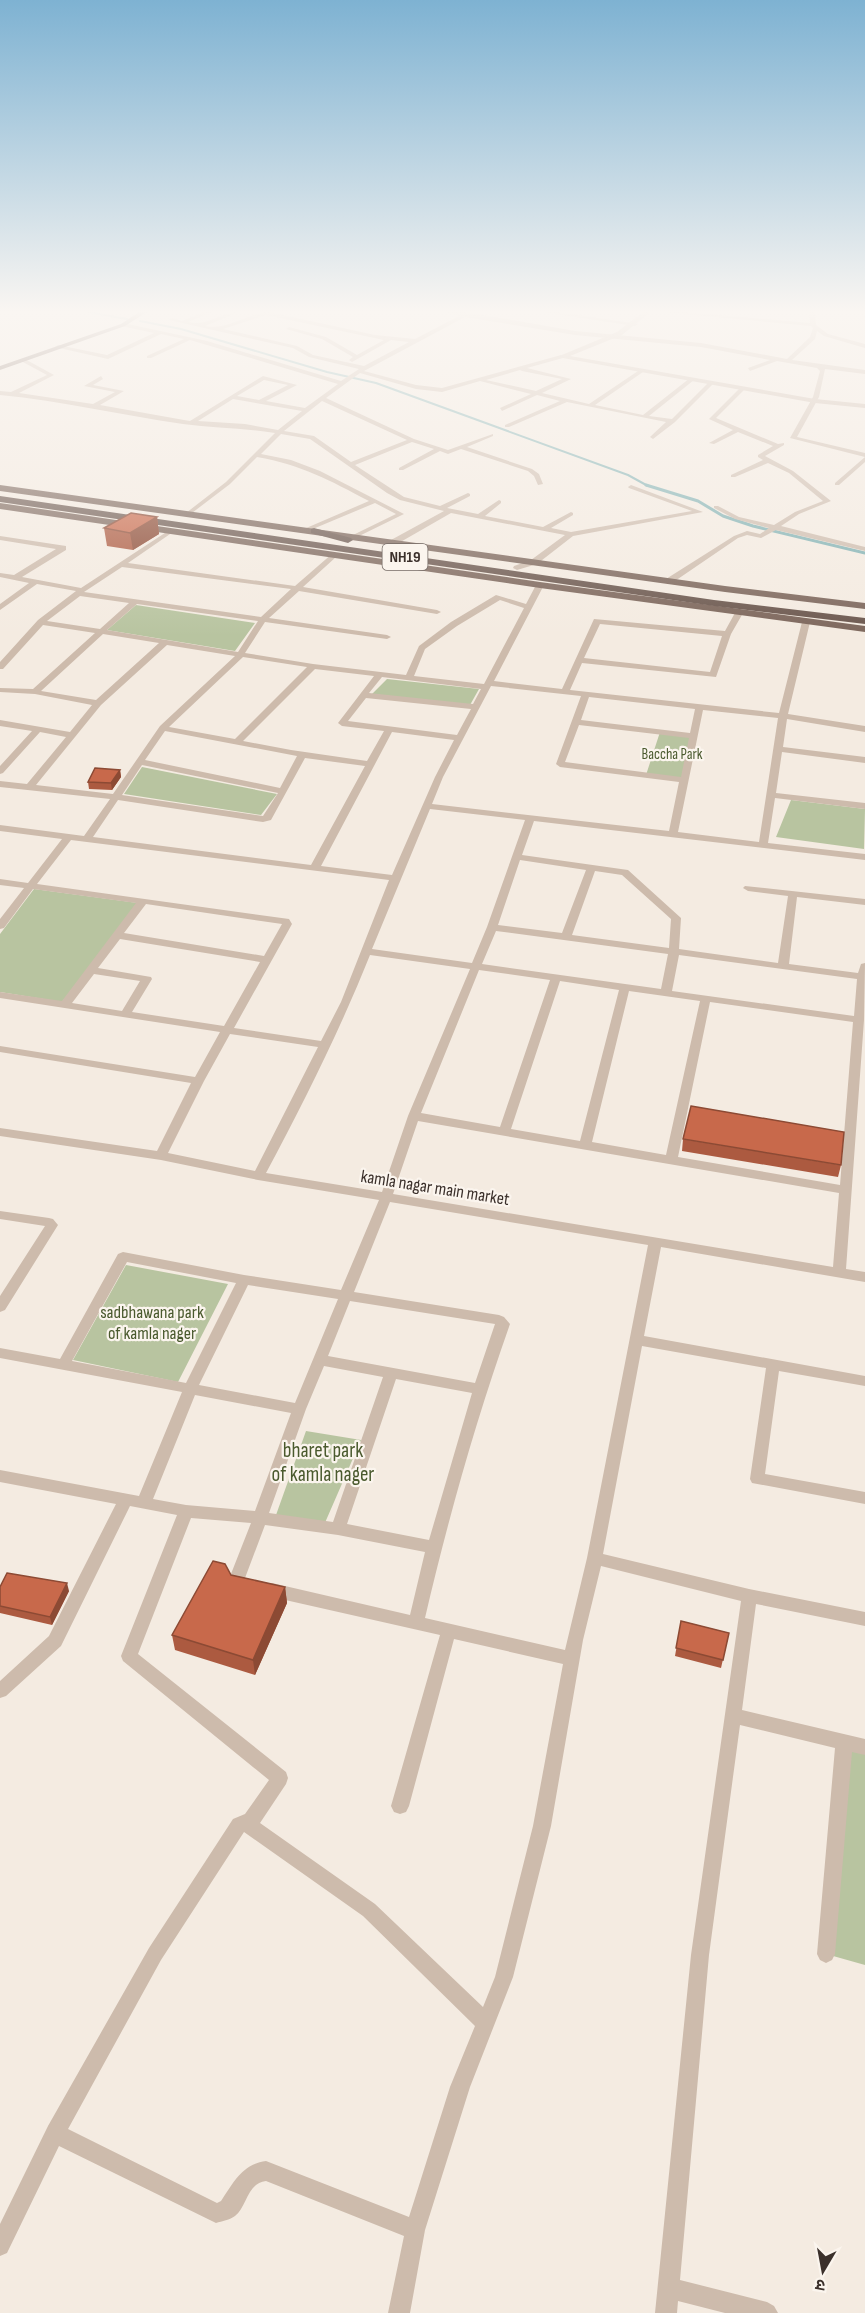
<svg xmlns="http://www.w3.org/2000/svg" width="865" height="2313" font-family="'Sofia Sans Condensed','Noto Sans Devanagari',sans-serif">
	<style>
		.green { fill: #b8c4a0 }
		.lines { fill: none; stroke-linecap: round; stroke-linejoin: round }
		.stream-far1 { stroke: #7fb0b2; stroke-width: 2 }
		.stream { stroke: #7fb0b2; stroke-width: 3 }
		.minor { fill: #cdbbac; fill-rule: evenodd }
		.tertiary { fill: #cdbbac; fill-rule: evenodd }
		.primary { fill: #7d675c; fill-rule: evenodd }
		.trunk { fill: #6c584f; fill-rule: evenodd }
		.wall { fill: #ac5a40 }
		.shaded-wall { fill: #8c4a34 }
		.building { fill: #c8694b; stroke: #8c4a34; stroke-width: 1.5 }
		.labels { text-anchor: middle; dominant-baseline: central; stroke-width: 4.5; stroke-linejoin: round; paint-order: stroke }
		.far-park-label { font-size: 15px; fill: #4a5a2e; stroke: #fbf5ee }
		.shield { fill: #fbf5ee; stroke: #756b66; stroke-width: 1.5 }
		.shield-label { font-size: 16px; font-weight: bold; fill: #3b302b }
		.street-label { font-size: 18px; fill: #3b302b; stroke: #fbf5ee }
		.park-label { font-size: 18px; fill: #4a5a2e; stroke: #fbf5ee }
		.near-park-label { font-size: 21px; fill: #4a5a2e; stroke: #fbf5ee }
	</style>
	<rect width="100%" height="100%" fill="#f4ebe1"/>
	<path class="green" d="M136 605 255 623 235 651 107 630Z
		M387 679 479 689 470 705 372 694Z
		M660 732 694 736 685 780 646 775Z
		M142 767 277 794 261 815 124 794Z
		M791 800 865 809 864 849 776 837Z
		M34 889 138 903 62 1002 0 992V934Z
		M126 1265 228 1284 178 1382 73 1360Z
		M306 1431 361 1440 324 1525 276 1515Z
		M844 1742 865 1747V1965L826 1954Z"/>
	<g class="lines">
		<path class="stream-far1" d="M88 312 127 319
			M140 321 181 329 327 372 376 383 628 475 648 486"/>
		<path class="stream" d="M646 485 698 501 723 516 753 526 865 553"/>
		<path class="minor" d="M204 312H212L188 322C209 327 219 312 239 312L205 326C228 331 249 312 269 312L375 335 415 339 459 316 445 312H466L575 331 701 343 787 359 810 337 813 328 811 326 661 312H684L810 323 809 312H815L816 325 828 334 865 344V348L824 336 817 331 815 339 792 360 865 370V374L825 369 819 397 797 437 865 453V457L790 438 813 397 820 371 817 368 777 361 750 371 748 368 770 360 701 347 575 335 465 317 364 371 416 385 442 388 561 355 563 358 527 368 571 379 542 393 589 404 641 369 643 372 595 405 643 415 690 378H694V380L649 416 672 419 709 382 714 383 675 422 653 439 650 437 651 436 666 422 567 402 509 427H505V425L560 401 537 395 502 411 500 408 531 394 480 381 442 392 416 389 360 373 326 398 414 439 448 450 493 434V436L467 447 532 469 539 474 543 484 538 485 534 476 528 471 461 449 448 454 440 451 403 470H399V468L434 449 412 442 355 465 404 497 440 506 468 493 470 494V496L447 508 478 514 499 500 501 501V503L485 516 543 527 571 512 573 513V515L551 528 571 532 692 511 629 488 628 487 631 485 703 512 573 536 537 564 517 570 513 568 514 566 531 560 565 535 451 513 397 544H391V540L444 511 400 500 387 493 310 439 281 434 261 454 291 460 320 471 404 514 353 539 351 538V536L396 514 375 503 308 531H304V529L369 501C329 480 302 465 257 457L230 484 188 516 186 515V513L226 482 275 433C244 428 213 428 183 424 121 415 62 401 0 395V391L11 392 47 375 21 361 23 358 54 375 19 393 93 404 115 392 84 386 101 376 103 379 93 385 124 391 100 405 184 420 190 421 263 376 297 385 266 401 305 408 338 384 190 340 151 358H147V356L184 339 161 334 108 359 55 347 58 345 107 355 154 333 121 326 123 323 207 341 341 381 359 369 309 357 293 348 169 320 172 318 182 321ZM266 315 384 340 357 355 326 337 289 327 286 329 322 339 353 357 349 360 352 362 391 340 409 342 364 366 313 355 297 346 223 329ZM520 370 522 371 562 379 536 391 486 380ZM264 380 288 385 259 400 237 396ZM233 399 302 411 278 430 245 424 198 421ZM322 401 407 440 351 462 314 436 284 431Z
			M542 312H558L638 324 635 326Z
			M741 387 746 388 716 418 778 444 784 443V445L765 456 793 471 831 501 799 514 781 526 865 547V551L776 530 761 538 747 535 738 538 672 583H666V579L734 536 747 531 760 534 769 528 735 519 714 508V506H718L739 517 774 525 795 512 823 501 789 473 768 463 735 477H731V475L763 460 758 457V455L773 446 738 432 714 444 709 443 733 430 709 419Z
			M865 457V462L839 485H835V483Z
			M171 529 175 531 173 532 128 563 295 586 333 553H336V557L303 587 437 610 441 612 437 614 299 591 269 618 387 635 391 637 387 639 265 622 245 653 313 664 406 675 419 646 451 622 496 595 526 604 536 585 540 583 544 585 494 681 562 689 594 619 725 631 736 611H739L743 613 731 634 716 677 582 663 570 690 779 713 802 622 806 620 810 622 788 714 865 726V732L787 719 783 747 865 757V763L782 752 776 793 865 803V809L775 798 768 843 865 854V860L534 821 522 855 628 870 681 918 679 949 778 963 788 896 748 891 743 888 745 886 865 899V905L797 897 789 964 858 973 861 964 865 963 864 1020 846 1269 865 1272V1282L661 1247 644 1336 865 1376V1386L779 1371 765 1474 865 1492V1504L752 1483 750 1479 766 1368 642 1346 603 1554 749 1589 865 1612V1626L756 1604 742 1710 865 1739V1755L852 1752 835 1954 832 1960 826 1963 820 1960 817 1954 835 1748 740 1725 709 1955 680 2280 767 2302 774 2306 778 2313H725L678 2301 677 2313H655L691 1955 741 1601 601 1566 583 1640 551 1826 513 1977 470 2087 425 2230 410 2313H388L404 2236 266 2181C247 2183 247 2207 235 2216 230 2220 222 2221 216 2223L59 2146 7 2253 0 2256V2224L48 2126 149 1948 233 1819 245 1814 269 1780 123 1661 121 1656 177 1515 130 1506 61 1646 6 1696 0 1698V1681L49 1636 116 1504 0 1482V1470L139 1496 182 1392 0 1358V1348L60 1359 118 1254 123 1252 244 1275 341 1290 379 1200 258 1180 161 1160 0 1136V1128L157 1151 191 1083 0 1052V1046L195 1077 220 1032 0 998V992L62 1001 136 903 33 889 4 928 0 929V919L24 888 0 885V879L28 883 62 839 0 831V825L84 836 110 799 0 787V781L27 784 66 737 40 732 3 773 0 774V766L32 731 0 726V720L70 732 92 705 35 694 0 692V688L33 689 95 633 43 625 3 669H0V662L38 620 76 591 37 584 0 610V604L29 583 0 577V573L14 575 56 549 0 540V536L66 546V550L22 577 81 588ZM122 567 291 589 261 617 84 592ZM80 596 129 603 100 629 47 621ZM500 600 524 608 484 684 414 676 425 649 457 626ZM137 604 258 621 238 652 107 630ZM600 624 722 636 710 672 584 658ZM103 634 159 643 96 700 41 691ZM167 645 235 656 160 726 113 794 36 785 101 705ZM243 657 307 667 235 739 169 727ZM315 669 374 676 338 723 342 726 384 731 367 761 291 750 243 741ZM382 677 481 689 473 704 369 693ZM491 686 581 696 556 764 560 767 679 782 669 831 432 804 443 777ZM589 697 695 709 690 733 581 720ZM366 698 471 709 457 735 348 721ZM703 710 778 718 759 842 678 832ZM579 725 689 738 681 777 565 762ZM165 731 297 756 280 788 145 760ZM392 732 454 740 435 777 392 875 321 866ZM305 758 365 766 311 865 93 837 118 800 263 822 271 820ZM142 765 278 793 263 816 122 795ZM430 809 525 820 487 927 472 963 372 949ZM71 840 389 880 341 1002 321 1041 234 1028 292 924 289 919 37 884ZM520 860 586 870 562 933 498 925ZM595 871 622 875 671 919 669 948 572 935ZM146 904 282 924 264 956 124 933ZM496 931 668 954 661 989 482 964ZM120 939 260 962 224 1026 132 1012 152 979 151 977 98 968ZM370 955 470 969 408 1116 382 1192 266 1173C304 1102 340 1030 370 955ZM679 955 857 979 854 1016 672 991ZM479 970 550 980 500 1127 421 1113ZM94 974 140 981 122 1011 72 1003ZM560 981 619 990 580 1141 511 1129ZM629 991 700 1001 666 1155 592 1142ZM710 1002 853 1022 840 1185 678 1157ZM230 1034 318 1047 255 1171 168 1153 204 1081ZM418 1121 839 1193 833 1267 393 1194ZM390 1202 648 1245 587 1558 565 1650 425 1618C448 1519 476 1420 510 1324L504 1317 499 1315 354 1292ZM127 1262 236 1283 186 1383 72 1361ZM248 1285 338 1299 295 1403 199 1385ZM350 1301 495 1324 475 1383 328 1356ZM324 1366 383 1377 333 1522 269 1513 306 1409ZM396 1379 472 1393 429 1540 347 1524ZM195 1395 291 1413 255 1511 186 1505 153 1499ZM191 1518 251 1523 229 1579 234 1588 249 1592 254 1590 257 1585 254 1580 245 1578 265 1525 338 1535 425 1552 410 1615 272 1583 267 1585 264 1590 267 1595 272 1597 440 1635 391 1806 394 1812 400 1814 406 1812 409 1806 454 1639 563 1664 533 1826 495 1977 483 2007 375 1904 260 1823 286 1784 288 1778 286 1772 138 1654ZM244 1832 363 1916 475 2026 450 2087 409 2217 266 2161C242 2164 233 2183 221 2201L217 2203 68 2129 161 1960Z
			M0 1211 49 1218 53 1219 58 1225 5 1310 0 1312V1296L45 1226 0 1219Z"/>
		<path class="tertiary" d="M643 312H650L622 335 570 356 815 399 865 404V408L815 403 557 357 617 332Z"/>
		<path class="primary" d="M139 312H147L125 326 0 370V366L121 324Z
			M0 485 725 586 865 603V609L725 592 0 491Z
			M0 503 540 582 865 626V632L540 588 0 509Z"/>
		<path class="trunk" d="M0 496 714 600 865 618V624L714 606 0 502Z
			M314 528 351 538 353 540 348 543 311 533V529Z"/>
	</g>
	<path class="wall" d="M157 517 159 534 133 550 107 546 104 528Z
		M120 770 121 777 112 790 89 789 88 782Z
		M683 1139 841 1165 838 1177 682 1151Z
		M231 1575 285 1587 287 1603 255 1675 175 1650 172 1635Z
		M0 1587 69 1591 52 1625 0 1613Z
		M681 1621 729 1633 721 1668 675 1656Z"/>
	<path class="shaded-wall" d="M157 517 159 534 133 550 130 533Z
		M120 770 121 777 112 790 111 783Z
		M67 1583 69 1591 52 1625 50 1617Z
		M285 1587 287 1603 255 1675 253 1660Z"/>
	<path class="building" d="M131 513 157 517 130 533 104 528Z
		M95 768 120 770 111 783 88 782Z
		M691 1106 844 1132 841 1165 683 1139Z
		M213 1561 225 1564 231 1575 285 1587 253 1660 172 1635Z
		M7 1573 67 1583 50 1617 0 1606V1587Z
		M681 1621 729 1633 723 1660 676 1648Z"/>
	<linearGradient id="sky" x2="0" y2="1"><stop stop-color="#7eb2d2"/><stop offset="0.49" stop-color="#faf6f2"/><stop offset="1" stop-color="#faf6f2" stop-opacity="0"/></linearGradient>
	<rect width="865" height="636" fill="url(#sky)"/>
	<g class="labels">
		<g class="far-park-label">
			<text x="672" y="754">Baccha Park</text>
		</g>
		<rect class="shield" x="382.5" y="544" width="45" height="26" rx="4.5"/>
		<g class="shield-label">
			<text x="405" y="557">NH19</text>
		</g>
		<g class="street-label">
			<text transform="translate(435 1188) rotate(9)">kamla nagar main market</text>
		</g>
		<g class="park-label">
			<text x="152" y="1312">sadbhawana park<tspan x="152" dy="21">of kamla nager</tspan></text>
		</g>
		<g class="near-park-label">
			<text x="323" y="1450">bharet park<tspan x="323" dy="24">of kamla nager</tspan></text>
		</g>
	</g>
	<g transform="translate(823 2271) rotate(190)" stroke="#fbf5ee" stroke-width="4.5" paint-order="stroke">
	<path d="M0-4.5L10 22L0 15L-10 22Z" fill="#3b302b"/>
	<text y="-9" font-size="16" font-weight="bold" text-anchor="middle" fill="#3b302b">उ</text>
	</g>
</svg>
